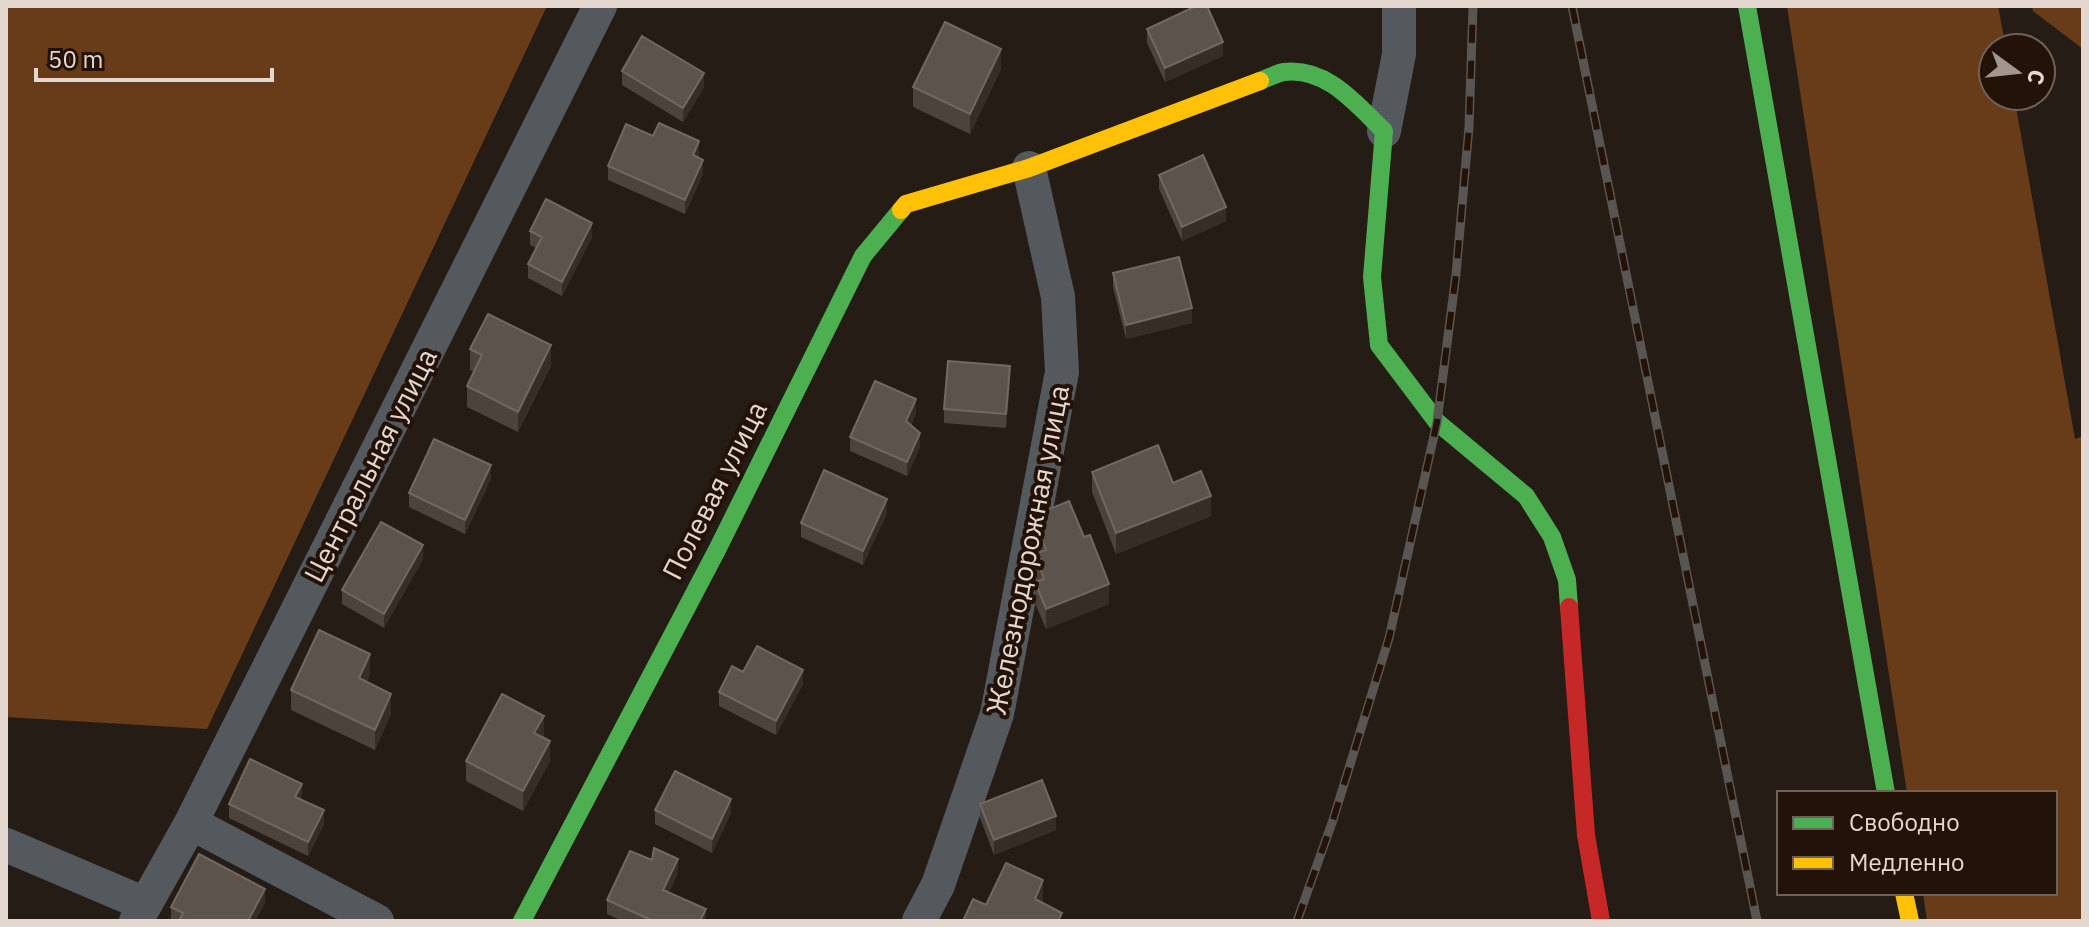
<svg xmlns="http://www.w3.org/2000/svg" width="2089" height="927" font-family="'IBM Plex Sans',sans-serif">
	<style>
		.forest { fill: #693c19 }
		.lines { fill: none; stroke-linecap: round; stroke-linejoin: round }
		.street { stroke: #54595d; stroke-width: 34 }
		.fast { stroke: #4caf50; stroke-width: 18 }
		.slow { stroke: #ffc107; stroke-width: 18 }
		.jam { stroke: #c62828; stroke-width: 18 }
		.rail-casing { stroke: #595552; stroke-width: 9 }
		.rail { stroke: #231207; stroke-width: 6; stroke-dasharray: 18; stroke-linecap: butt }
		.wall { fill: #4c433d }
		.shaded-wall { fill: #362d27 }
		.building { fill: #5d534d; stroke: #726861; stroke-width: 2 }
		.labels { text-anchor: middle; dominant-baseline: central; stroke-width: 8; stroke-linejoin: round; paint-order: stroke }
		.street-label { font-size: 28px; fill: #e4d7cf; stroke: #231207 }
	</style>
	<rect width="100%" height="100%" fill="#261c16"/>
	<path class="forest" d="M6 6H547L207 729 6 717Z
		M1787 6H1998L2006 48H1993V96H2014L2075 439 2083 436V921H1927L1923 893H2055V793H1907Z
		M2032 6H2083V49L2033 11Z"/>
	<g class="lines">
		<path class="street" d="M1384 131 1399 54V6
			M191 823 377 921
			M6 845 145 904
			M136 921 191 823 600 6
			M919 921 938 885 997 714 1062 372 1058 297 1029 168"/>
		<path class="fast" d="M1747 6 1886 793
			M1260 81C1268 78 1277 73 1284 72 1327 67 1356 104 1384 131L1372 277 1379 345 1437 422 1526 496 1552 537 1567 580 1569 607
			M522 921 717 550 863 256 901 210"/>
		<path class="slow" d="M901 210 906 204 1029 168 1260 81
			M1904 893 1910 921"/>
		<path class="jam" d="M1569 607 1586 835 1601 921"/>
		<defs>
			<path id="rail" d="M1572 6 1757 921
				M1297 921 1333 820 1389 638 1437 422 1456 274 1469 127 1473 6"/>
		</defs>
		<use href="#rail" class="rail-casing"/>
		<use href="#rail" class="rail"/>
	</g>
	<path class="wall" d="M1147 29 1223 56 1165 82 1147 43Z
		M1001 69 970 134 913 107V87Z
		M622 71 704 87 683 122 622 85Z
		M699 155 698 157 703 174 685 214 608 180V166Z
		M1159 175 1226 221 1182 241 1159 189Z
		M530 231 592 237 562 296 528 278V264L536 248 530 245Z
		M1113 273 1192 323 1126 339 1113 287Z
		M470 349 551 366 518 432 467 407V386L474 372 470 370Z
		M1010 380 1006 428 944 423V409Z
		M916 413 911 425 920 447 907 476 850 451V437Z
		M1092 472 1173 483 1211 516 1116 554 1092 492Z
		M491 479 465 534 409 507V493Z
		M887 513 863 565 801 537V523Z
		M1038 530 1109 604 1046 629 1035 603V582H1038L1035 574V554L1039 552Z
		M423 559 384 628 342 604V590Z
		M370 674 367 682 391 714 375 750 291 710V690Z
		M803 684 776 735 719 706V692Z
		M544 736 550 761 523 811 466 781V761Z
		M302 798 301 800 324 824 308 856 229 818V804Z
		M980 804 1056 830 994 855 980 818Z
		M655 810 731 813 712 853 655 824Z
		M678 873 669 892 706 921H622L607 914V900Z
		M265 903 255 921H171V907Z"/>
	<path class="shaded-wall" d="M1223 42V56L1165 82V68Z
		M1001 49V69L970 134V114Z
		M704 73V87L683 122V108Z
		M699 141V155L693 169V155Z
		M703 160V174L685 214V200Z
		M1226 207V221L1182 241V227Z
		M592 223V237L562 296V282Z
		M1192 308V323L1126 339V325Z
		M551 345V366L518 432V412Z
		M1010 366V380L1006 428V414Z
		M916 399V413L906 436V421Z
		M920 433V447L907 476V462Z
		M491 465V479L465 534V520Z
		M1211 496V516L1116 554V533Z
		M887 499V513L863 565V551Z
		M423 545V559L384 628V614Z
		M1109 584V604L1046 629V609Z
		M370 654V674L359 698V678Z
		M803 670V684L776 735V721Z
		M391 694V714L375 750V730Z
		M544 716V736L534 753V733Z
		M550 741V761L523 811V791Z
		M302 784V798L295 811V797Z
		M731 799V813L712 853V839Z
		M324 810V824L308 856V842Z
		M1056 816V830L994 855V840Z
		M678 859V873L663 904V890Z
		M1043 880V901L1035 920V899Z
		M265 889V903L255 921H248Z
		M706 909V921H700Z"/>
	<path class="building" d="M1196 6H1207L1223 42 1165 68 1147 29Z
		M945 22 1001 49 970 114 913 87Z
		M642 36 704 73 683 108 622 71Z
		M659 123 699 141 693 155 703 160 685 200 608 166 626 124 653 136Z
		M1203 155 1226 207 1182 227 1159 175Z
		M546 199 592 223 562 282 528 264 542 237 530 231Z
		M1179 257 1192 308 1126 325 1113 273Z
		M488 314 551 345 518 412 467 386 482 355 470 349Z
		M948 361 1010 366 1006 414 944 409Z
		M875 381 916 399 906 421 920 433 907 462 850 437Z
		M434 439 491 465 465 520 409 493Z
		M1158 445 1173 483 1201 471 1211 496 1116 533 1092 472Z
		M824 470 887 499 863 551 801 523Z
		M1069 501 1084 537 1090 535 1109 584 1046 609 1035 582 1044 579 1035 554 1046 550 1038 530 1045 511Z
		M381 522 423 545 384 614 342 590Z
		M319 630 370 654 359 678 391 694 375 730 291 690Z
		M757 646 803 670 776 721 719 692 732 666 743 672Z
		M502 694 544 716 534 733 550 741 523 791 466 761Z
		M250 759 302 784 295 797 324 810 308 842 229 804Z
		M675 771 731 799 712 839 655 810Z
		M1042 780 1056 816 994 840 980 804Z
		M654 848 678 859 663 890 706 909 700 921H653L607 900 630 851 652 860Z
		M199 854 265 889 248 921H179L183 913 171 907Z
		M1006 863 1043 880 1035 899 1062 913 1058 921H963L973 899 986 905Z"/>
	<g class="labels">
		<g class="street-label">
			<text transform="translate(370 465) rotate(-63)">Центральная улица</text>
			<text transform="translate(714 490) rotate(-63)">Полевая улица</text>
			<text transform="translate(1027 550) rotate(-79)">Железнодорожная улица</text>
		</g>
	</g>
	<rect width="2089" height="927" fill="none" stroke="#e4d7cf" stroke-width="16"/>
	<rect x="1777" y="791" width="280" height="104" fill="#231207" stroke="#706157" stroke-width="2"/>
	<rect x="1793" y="817" width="40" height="12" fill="#4caf50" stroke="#706157" stroke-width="2"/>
	<text x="1849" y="831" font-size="24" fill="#e4d7cf">Свободно</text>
	<rect x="1793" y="857" width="40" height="12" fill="#ffc107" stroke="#706157" stroke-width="2"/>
	<text x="1849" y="871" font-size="24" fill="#e4d7cf">Медленно</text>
	<g transform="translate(2017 72) rotate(105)"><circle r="38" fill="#231207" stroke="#706157" stroke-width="2"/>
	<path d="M0-6L14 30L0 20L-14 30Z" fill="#a2968e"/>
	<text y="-12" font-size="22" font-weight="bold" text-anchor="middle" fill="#e4d7cf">С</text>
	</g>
	<path d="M36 68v12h236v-12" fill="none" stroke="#e4d7cf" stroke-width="4"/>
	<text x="48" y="68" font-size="24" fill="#e4d7cf" stroke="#231207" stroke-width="6" paint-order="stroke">50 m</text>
</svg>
